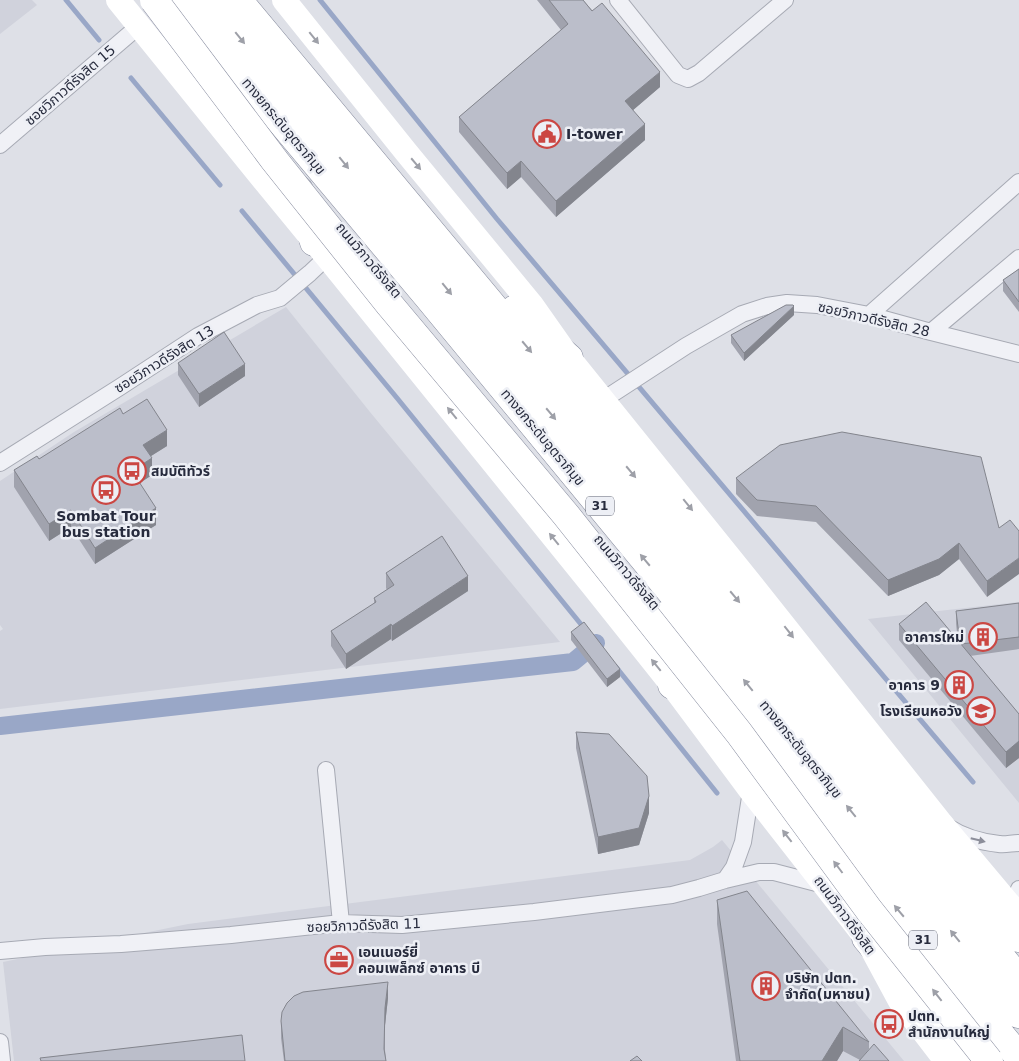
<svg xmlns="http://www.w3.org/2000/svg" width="1019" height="1061" font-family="'DejaVu Sans','Noto Sans Thai',sans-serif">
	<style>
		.built { fill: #d0d2dc }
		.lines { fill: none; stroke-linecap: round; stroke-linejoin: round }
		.stream { stroke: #99a7c7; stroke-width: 5 }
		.canal { stroke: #99a7c7; stroke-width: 18 }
		.street-casing { stroke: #a7aab4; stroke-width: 18 }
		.highway-casing { stroke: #858a9d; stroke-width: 29 }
		.street { stroke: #f0f1f6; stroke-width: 16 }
		.secondary { stroke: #fff; stroke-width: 24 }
		.highway { stroke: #fff; stroke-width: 28 }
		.highway-bridge-casing { stroke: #858a9d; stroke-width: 29; stroke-linecap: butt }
		.highway-bridge { stroke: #fff; stroke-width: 28 }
		.wall { fill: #a1a3ae }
		.shaded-wall { fill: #83858d }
		.building { fill: #bbbeca; stroke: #83858d }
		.oneway { fill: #9ea0a8 }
		.oneway2 { fill: #8c8e9a }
		.labels { text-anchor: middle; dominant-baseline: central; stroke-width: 5; stroke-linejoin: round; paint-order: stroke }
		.shield { fill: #edeff5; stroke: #626674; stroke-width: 1 }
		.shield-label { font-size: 12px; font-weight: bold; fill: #272b3d }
		.street-label { font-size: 14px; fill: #272b3d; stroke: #edeff5 }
		.poi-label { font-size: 14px; font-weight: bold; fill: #272b3d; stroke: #edeff5; text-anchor: start }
	</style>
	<rect width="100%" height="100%" fill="#dee0e7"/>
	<path class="built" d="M0 0H32L37 5 0 34Z
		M286 307 370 412 560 642 0 709V631L3 629 0 625V481L74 432Z
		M1019 602V803L868 619Z
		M722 840 904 1061H14L3 962 188 924 690 860 713 847Z"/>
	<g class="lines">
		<path class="stream" d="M66 0 99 40
			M320 0 497 219 973 782
			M131 78 220 185
			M242 211 397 398 584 628
			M616 667 717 793"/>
		<path class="canal" d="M0 726 573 662 596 643"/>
		<defs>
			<path id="street" d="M618 0 678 75 688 79 699 73 785 0
				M0 145 140 25
				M869 315 1019 182
				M931 332 1019 258
				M603 400 686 346 742 314 767 306 787 303 817 305 869 315 931 332 1019 354
				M0 463 120 387 198 336 257 305 280 298 310 273 327 257
				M326 770 341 923
				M948 827C963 837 981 842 999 844 1005 845 1012 843 1019 843
				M725 880 734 867 743 842 751 791
				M1012 908 1019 889
				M0 951 45 947 121 944 231 935 341 923 402 925 534 912 672 895 699 888 725 880 759 872H774L824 885
				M0 1042 2 1061"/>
			<path id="highway" d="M179 0 428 297 1019 1014
				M209 0 477 326 687 576 1019 979
				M238 0 1019 938
				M299 190 314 242
				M515 309 531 325 569 358
				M663 616 719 684 826 823 1019 1057
				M672 685 719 684
				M866 938 968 1061"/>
		</defs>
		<use href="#street" class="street-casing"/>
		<use href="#highway" class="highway-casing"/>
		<use href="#street" class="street"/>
		<path class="secondary" d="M118 0 258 173 327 257 593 586 672 685 751 791 866 938 900 1001 946 1061
			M284 0 406 152 531 304 569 358 755 589 940 822 1019 916"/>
		<use href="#highway" class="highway"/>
		<defs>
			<path id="highway-bridge" d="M154 0 275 161 389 304 566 515 739 733 869 910 989 1061"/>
		</defs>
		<use href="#highway-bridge" class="highway-bridge-casing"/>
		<use href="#highway-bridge" class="highway-bridge"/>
	</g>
	<path class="wall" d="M537 0H583L660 87 633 110 645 140 556 217 521 177 507 189 459 132V117L561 30Z
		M1019 269V312L1003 291V280Z
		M794 315 744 361 731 343V335Z
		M178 363 245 376 199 407 178 375Z
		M123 414 167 446 151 456 152 475 140 483 156 525 95 564 71 527 49 541 14 487V470L39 459Z
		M736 478 999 528 987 597 959 559 939 575 888 596 816 522 757 516 736 494Z
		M386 573 468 591 392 641 391 639 346 669 331 646V631L374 604V598L387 590 386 588Z
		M1019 603V649L970 656 1019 714V758L1006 768 899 640V624L958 641 956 624V611Z
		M571 632 620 677 607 687 571 640Z
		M576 732 649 813 639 845 598 854 576 748Z
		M717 900 869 1042V1049L860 1060 843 1051 837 1061H736L717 924Z
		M388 998 385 1025V1050L386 1061H284L281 1038V1021Z"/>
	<path class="shaded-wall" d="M660 72V87L625 117V101Z
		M645 124V140L556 217V201Z
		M521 161V177L507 189V173Z
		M794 306V315L744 361V353Z
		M245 364V376L199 407V394Z
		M167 430V446L143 461V445Z
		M152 458V475L132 488V471Z
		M156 508V525L95 564V548Z
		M71 510V527L49 541V524Z
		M959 543V559L939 575 888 596V580Z
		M1019 558V574L987 597V581Z
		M468 576V591L392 641V626Z
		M391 624V639L346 669V654Z
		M620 669V677L607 687V679Z
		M1019 741V758L1006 768V752Z
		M649 796V813L639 845 598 854V837Z
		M388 982V998L385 1025V1008Z
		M843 1027V1051L837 1061H822Z"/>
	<path class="building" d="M549 0H583L592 11 602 3 660 72 625 101 645 124 556 201 521 161 507 173 459 117 568 24Z
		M1019 269V302L1003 280Z
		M786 305H793L794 306 744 353 731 335Z
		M224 332 245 364 199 394 178 363Z
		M147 399 167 430 143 445 152 458 132 471 156 508 95 548 71 510 49 524 14 470 37 456 39 459 120 408 123 414Z
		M842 432 981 457 999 528 1010 520 1019 531V558L987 581 959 543 939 559 888 580 816 506 757 500 736 478 780 445Z
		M442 536 468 576 392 626 391 624 346 654 331 631 376 602 374 598 394 585 386 573Z
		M926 602 1019 714V741L1006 752 899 624Z
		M1019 603V637L961 644 960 643 956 611Z
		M584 622 620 669 607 679 571 632Z
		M576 732 609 734 647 776 649 796 639 828 598 837Z
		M747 891 869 1042 843 1027 822 1061H740L717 900Z
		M388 982 385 1008 384 1049 386 1061H285L281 1021 282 1012 287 1003 294 996 303 992Z
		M242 1035 245 1061H41L40 1058Z
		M874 1044 889 1061H859Z
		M637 1056 642 1061H630Z"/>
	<defs><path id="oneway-solid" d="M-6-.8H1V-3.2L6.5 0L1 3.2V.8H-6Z" transform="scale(1.25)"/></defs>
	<g class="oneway">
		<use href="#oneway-solid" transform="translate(240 38) rotate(51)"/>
		<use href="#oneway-solid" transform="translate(314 38) rotate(51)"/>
		<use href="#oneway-solid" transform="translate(344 163) rotate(51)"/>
		<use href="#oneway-solid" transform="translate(416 164) rotate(50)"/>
		<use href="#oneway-solid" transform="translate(447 289) rotate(51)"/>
		<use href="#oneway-solid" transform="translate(527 347) rotate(50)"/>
		<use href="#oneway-solid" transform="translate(452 413) rotate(-129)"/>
		<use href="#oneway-solid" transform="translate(551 414) rotate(50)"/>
		<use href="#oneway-solid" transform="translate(631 472) rotate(50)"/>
		<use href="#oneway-solid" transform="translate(688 505) rotate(51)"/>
		<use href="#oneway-solid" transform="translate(554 539) rotate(-129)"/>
		<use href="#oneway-solid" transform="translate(645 560) rotate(-130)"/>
		<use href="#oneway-solid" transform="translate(735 597) rotate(50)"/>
		<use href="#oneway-solid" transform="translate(789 632) rotate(52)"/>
		<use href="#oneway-solid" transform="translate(656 665) rotate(-129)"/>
		<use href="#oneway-solid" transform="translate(748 685) rotate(-129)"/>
		<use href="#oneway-solid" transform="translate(851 811) rotate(-129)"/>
		<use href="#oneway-solid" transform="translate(787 836) rotate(-128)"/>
		<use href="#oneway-solid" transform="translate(838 867) rotate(-127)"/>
		<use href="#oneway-solid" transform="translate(899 911) rotate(-130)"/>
		<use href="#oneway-solid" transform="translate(955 936) rotate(-129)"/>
		<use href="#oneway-solid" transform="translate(937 995) rotate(-128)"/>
	</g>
	<use class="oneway2" href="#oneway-solid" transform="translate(978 840) rotate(14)"/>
	<defs>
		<symbol id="civic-ring" viewBox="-11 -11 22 22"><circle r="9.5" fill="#edeff5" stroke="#cb4743" stroke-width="1.5"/><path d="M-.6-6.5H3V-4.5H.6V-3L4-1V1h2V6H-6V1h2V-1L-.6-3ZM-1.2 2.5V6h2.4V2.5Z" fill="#cb4743"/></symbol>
		<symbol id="bus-ring" viewBox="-11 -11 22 22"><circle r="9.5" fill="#edeff5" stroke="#cb4743" stroke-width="1.5"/><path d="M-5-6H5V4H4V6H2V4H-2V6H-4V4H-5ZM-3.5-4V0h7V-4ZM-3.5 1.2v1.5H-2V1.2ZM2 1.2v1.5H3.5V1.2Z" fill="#cb4743"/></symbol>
		<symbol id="building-ring" viewBox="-11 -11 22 22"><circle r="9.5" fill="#edeff5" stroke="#cb4743" stroke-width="1.5"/><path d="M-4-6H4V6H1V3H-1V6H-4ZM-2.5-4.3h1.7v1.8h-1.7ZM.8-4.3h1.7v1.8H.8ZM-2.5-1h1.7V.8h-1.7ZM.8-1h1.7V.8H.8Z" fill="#cb4743"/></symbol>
		<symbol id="school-ring" viewBox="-11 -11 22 22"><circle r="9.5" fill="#edeff5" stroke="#cb4743" stroke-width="1.5"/><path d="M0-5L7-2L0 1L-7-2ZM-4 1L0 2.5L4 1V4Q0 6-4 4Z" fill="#cb4743"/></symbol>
		<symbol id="office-ring" viewBox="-11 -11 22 22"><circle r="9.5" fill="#edeff5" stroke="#cb4743" stroke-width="1.5"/><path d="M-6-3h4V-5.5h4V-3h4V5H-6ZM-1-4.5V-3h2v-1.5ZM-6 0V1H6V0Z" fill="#cb4743"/></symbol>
	</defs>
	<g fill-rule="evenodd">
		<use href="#civic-ring" x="531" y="118" width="32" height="32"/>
		<use href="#bus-ring" x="116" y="455" width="32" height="32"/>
		<use href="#bus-ring" x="90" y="474" width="32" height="32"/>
		<use href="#building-ring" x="967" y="621" width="32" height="32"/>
		<use href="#building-ring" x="943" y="669" width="32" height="32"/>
		<use href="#school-ring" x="965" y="695" width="32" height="32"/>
		<use href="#office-ring" x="323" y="944" width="32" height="32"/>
		<use href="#building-ring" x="750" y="970" width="32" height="32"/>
		<use href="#bus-ring" x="873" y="1008" width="32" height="32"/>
	</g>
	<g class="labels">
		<g class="shield">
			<rect x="586" y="496.5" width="28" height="19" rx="4"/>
			<rect x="909" y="930.5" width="28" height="19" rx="4"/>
		</g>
		<g class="shield-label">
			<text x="600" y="506">31</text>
			<text x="923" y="940">31</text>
		</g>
		<g class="street-label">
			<text transform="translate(70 85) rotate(-41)">ซอยวิภาวดีรังสิต 15</text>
			<text transform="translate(284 126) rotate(50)">ทางยกระดับอุตราภิมุข</text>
			<text transform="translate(369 260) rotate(50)">ถนนวิภาวดีรังสิต</text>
			<text transform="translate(874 319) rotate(13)">ซอยวิภาวดีรังสิต 28</text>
			<text transform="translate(164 359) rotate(-32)">ซอยวิภาวดีรังสิต 13</text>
			<text transform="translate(543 437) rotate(50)">ทางยกระดับอุตราภิมุข</text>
			<text transform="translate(627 572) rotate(50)">ถนนวิภาวดีรังสิต</text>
			<text transform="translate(801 749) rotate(51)">ทางยกระดับอุตราภิมุข</text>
			<text transform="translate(845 915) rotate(54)">ถนนวิภาวดีรังสิต</text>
			<text transform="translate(364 925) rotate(-2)">ซอยวิภาวดีรังสิต 11</text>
		</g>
		<g class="poi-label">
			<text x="566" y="134">I-tower</text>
			<text x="151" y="471">สมบัติทัวร์</text>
			<text x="106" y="516" text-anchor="middle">Sombat Tour<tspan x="106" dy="16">bus station</tspan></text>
			<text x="964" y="637" text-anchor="end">อาคารใหม่</text>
			<text x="940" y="685" text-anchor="end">อาคาร 9</text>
			<text x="962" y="711" text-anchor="end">โรงเรียนหอวัง</text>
			<text x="358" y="952">เอนเนอร์ยี่<tspan x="358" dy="16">คอมเพล็กซ์ อาคาร บี</tspan></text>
			<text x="785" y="978">บริษัท ปตท.<tspan x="785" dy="16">จำกัด(มหาชน)</tspan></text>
			<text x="908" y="1016">ปตท.<tspan x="908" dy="16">สำนักงานใหญ่</tspan></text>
		</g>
	</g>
</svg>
